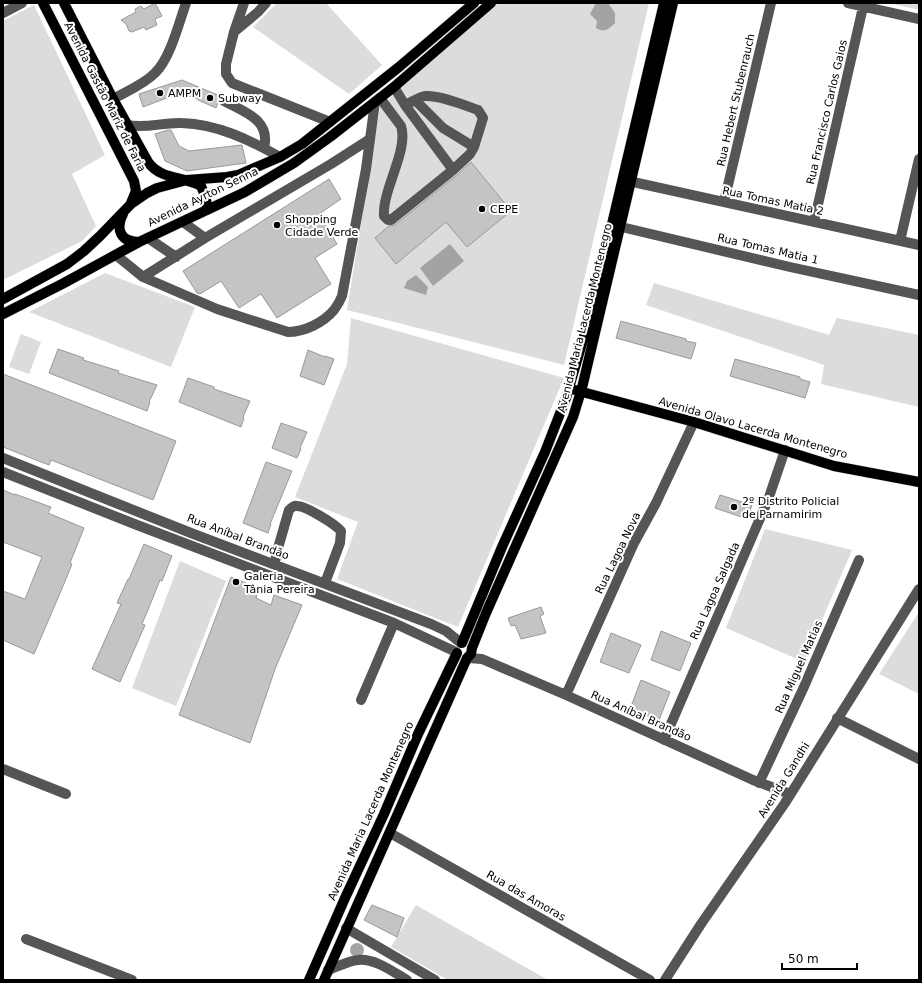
<svg xmlns="http://www.w3.org/2000/svg" width="922" height="983" font-family="'DejaVu Sans',sans-serif">
	<style>
		.green { fill: #dcdcdc }
		.water { fill: #a3a3a3 }
		.building { fill: #c4c4c4; stroke: #999 }
		.lines { fill: none; stroke-linecap: round; stroke-linejoin: round }
		.major-casing { stroke: #dbdbdb; stroke-width: 11 }
		.minor { stroke: #555; stroke-width: 10 }
		.major { stroke: #000; stroke-width: 10 }
		.poi-dot { fill: #000; stroke: #fff; stroke-width: 1.5 }
		.labels { text-anchor: middle; dominant-baseline: central; stroke-width: 4; stroke-linejoin: round; paint-order: stroke }
		.poi-label { font-size: 11px; fill: #000; stroke: #fff; text-anchor: start }
		.street-label { font-size: 11px; fill: #000; stroke: #fff }
	</style>
	<rect width="100%" height="100%" fill="#fff"/>
	<path class="green" d="M277 3H326L382 65 349 94 253 27Z
		M498 3H649L564 365 347 310 380 107Z
		M888 3H919V10Z
		M34 5 105 155 72 174 96 226 82 241 3 280V21Z
		M105 273 195 307 171 367 29 312Z
		M654 283 829 335 837 318 919 335V407L821 384 824 365 646 305Z
		M351 318 564 378 458 627 337 579 358 522 295 497 347 364Z
		M21 334 41 342 29 374 9 367Z
		M765 529 852 550 804 662 726 628Z
		M180 561 226 581 176 706 132 688Z
		M919 612V694L879 674Z
		M416 905 548 980H448L391 947Z"/>
	<path class="water" d="M596 3H608L615 13V23C609 29 605 33 596 28L597 21 590 14Z
		M450 244 464 261 433 286 420 268Z
		M416 275 428 287 426 295 404 288 407 281Z
		M350 950a7 7 0 1 1 14 0a7 7 0 1 1-14 0Z"/>
	<path class="building" d="M155 3 162 16 155 19 157 25 146 30 144 27 132 32 129 31 126 24 121 20 136 12 135 9 141 6 144 9Z
		M182 80 220 96 218 98V103L216 108 198 100V99L180 93 143 107 139 94Z
		M168 130H171L179 146 189 151 242 145 246 163 187 171 165 161 155 134Z
		M471 162 511 211 467 247 446 222 396 264 375 238 389 226 395 225 457 175Z
		M329 179 341 199 319 214 337 244 315 258 331 284 277 318 261 294 239 308 221 281 200 294 197 293 183 271Z
		M621 321 686 339V341L696 343 691 359 616 338Z
		M58 349 84 358 83 360 119 371 118 373 157 385 149 402H150L147 411 49 373Z
		M308 350 325 357V356L334 359 324 385 300 376Z
		M735 359 800 377V379L810 382 805 398 730 376Z
		M3 374 176 441 153 500 51 460 49 465 3 447Z
		M188 378 214 387V389L250 401 243 417 244 418 241 427 179 402Z
		M281 423 307 432 300 448 301 449 297 458 272 448Z
		M266 462 292 471 270 524H271L268 533 243 523Z
		M3 490 15 495V494L51 507 48 513 84 528 70 563 72 564 66 579 34 654 3 640V591L25 599 42 557 3 542Z
		M720 495 752 505 747 519 715 508Z
		M144 544 172 556 162 581 160 580 150 605 142 624 145 625 120 682 92 669 121 604 117 603 121 594 128 579H129Z
		M231 577 258 588 256 598 271 605 274 595 302 605 275 669 250 743 179 715Z
		M541 607 544 614 540 616 546 633 521 639 515 625 511 626 508 618Z
		M661 631 691 643 680 671 651 660Z
		M611 633 641 645 629 673 600 662Z
		M641 680 670 692 659 720 630 709Z
		M372 905 404 918 397 937 364 920Z"/>
	<g class="lines">
		<defs>
			<path id="major" d="M43 3 134 181 136 191 131 203
				M64 3 113 99 148 162C161 180 183 176 201 186L206 198 207 210
				M123 214C115 230 121 242 139 242
				M3 299 67 264 84 251 100 236 131 204 147 193 157 188 187 180 227 177 238 175 280 157 302 144 399 67 474 3
				M3 314 64 283 139 242 245 192 294 163 330 137 394 87 491 3
				M575 390 694 422 834 466 919 482
				M462 643 502 547 545 452 566 398 583 340 608 241 664 3
				M309 980 345 898 384 814 418 734 457 653
				M324 980 467 658 471 654 472 648 486 613 573 417 582 388 673 3"/>
		</defs>
		<use href="#major" class="major-casing"/>
		<path class="minor" d="M244 3 234 32 226 64V74L232 83 330 122
			M848 3 919 19
			M3 13 22 3
			M234 32 258 12 266 3
			M380 98 401 126C409 150 382 190 384 216L388 220H391L453 170 470 154 474 147 483 118 478 110C464 105 440 95 425 96 421 96 410 103 405 105L394 87
			M113 99C127 91 143 85 155 73 170 59 179 23 186 3
			M224 101C245 112 271 120 264 148
			M416 101 443 128 474 147
			M405 105 453 170
			M127 125C146 129 163 122 182 123 217 124 250 140 280 157
			M624 180 919 245
			M724 202 771 3
			M183 222 205 238
			M814 222 863 7
			M613 225 790 267 919 295
			M148 238 176 257
			M900 241 919 159
			M116 255 143 277 217 309 288 332C304 332 323 323 334 310 337 306 340 301 342 296L366 169 375 102
			M143 277 205 238 331 164 370 139
			M3 458 191 533 431 624 446 631 461 643
			M3 472 137 525 394 623 456 652
			M275 564 276 555 289 510C291 508 294 505 297 506 306 506 335 524 341 531L340 543 325 583
			M468 658 482 659 566 695 753 780 790 794
			M566 695 634 543 656 503 694 422
			M361 700 394 623
			M837 718 919 759
			M664 740 768 500 785 450
			M3 769 66 794
			M759 783 803 689 859 560
			M390 833 650 980
			M346 928 435 980
			M26 939 132 980
			M328 970C337 967 348 961 358 960 375 958 393 972 407 980
			M665 980 701 924 785 803 919 589"/>
		<use href="#major" class="major"/>
	</g>
	<g class="poi-dot">
		<circle cx="160" cy="93" r="4"/>
		<circle cx="210" cy="98" r="4"/>
		<circle cx="482" cy="209" r="4"/>
		<circle cx="277" cy="225" r="4"/>
		<circle cx="734" cy="507" r="4"/>
		<circle cx="236" cy="582" r="4"/>
	</g>
	<g class="labels">
		<g class="poi-label">
			<text x="168" y="93">AMPM</text>
			<text x="218" y="98">Subway</text>
			<text x="490" y="209">CEPE</text>
			<text x="285" y="219">Shopping<tspan x="285" dy="13">Cidade Verde</tspan></text>
			<text x="742" y="501">2º Distrito Policial<tspan x="742" dy="13">de Parnamirim</tspan></text>
			<text x="244" y="576">Galeria<tspan x="244" dy="13">Tânia Pereira</tspan></text>
		</g>
		<g class="street-label">
			<text transform="translate(105 97) rotate(63)">Avenida Gastão Mariz de Faria</text>
			<text transform="translate(736 100) rotate(-77)">Rua Hebert Stubenrauch</text>
			<text transform="translate(827 112) rotate(-77)">Rua Francisco Carlos Gaios</text>
			<text transform="translate(203 197) rotate(-26)">Avenida Ayrton Senna</text>
			<text transform="translate(773 201) rotate(12)">Rua Tomas Matia 2</text>
			<text transform="translate(768 249) rotate(13)">Rua Tomas Matia 1</text>
			<text transform="translate(585 318) rotate(-76)">Avenida Maria Lacerda Montenegro</text>
			<text transform="translate(753 428) rotate(16)">Avenida Olavo Lacerda Montenegro</text>
			<text transform="translate(238 537) rotate(21)">Rua Aníbal Brandão</text>
			<text transform="translate(618 553) rotate(-64)">Rua Lagoa Nova</text>
			<text transform="translate(715 591) rotate(-66)">Rua Lagoa Salgada</text>
			<text transform="translate(799 667) rotate(-66)">Rua Miguel Matias</text>
			<text transform="translate(641 716) rotate(24)">Rua Aníbal Brandão</text>
			<text transform="translate(784 780) rotate(-58)">Avenida Gandhi</text>
			<text transform="translate(371 811) rotate(-66)">Avenida Maria Lacerda Montenegro</text>
			<text transform="translate(526 896) rotate(30)">Rua das Amoras</text>
		</g>
	</g>
	<rect width="922" height="983" fill="none" stroke="#000000" stroke-width="8"/>
	<path d="M782 963v6h75v-6" fill="none" stroke="#000000" stroke-width="2"/>
	<text x="788" y="963" font-size="12" fill="#000000" stroke="#ffffff" stroke-width="3" paint-order="stroke">50 m</text>
</svg>
